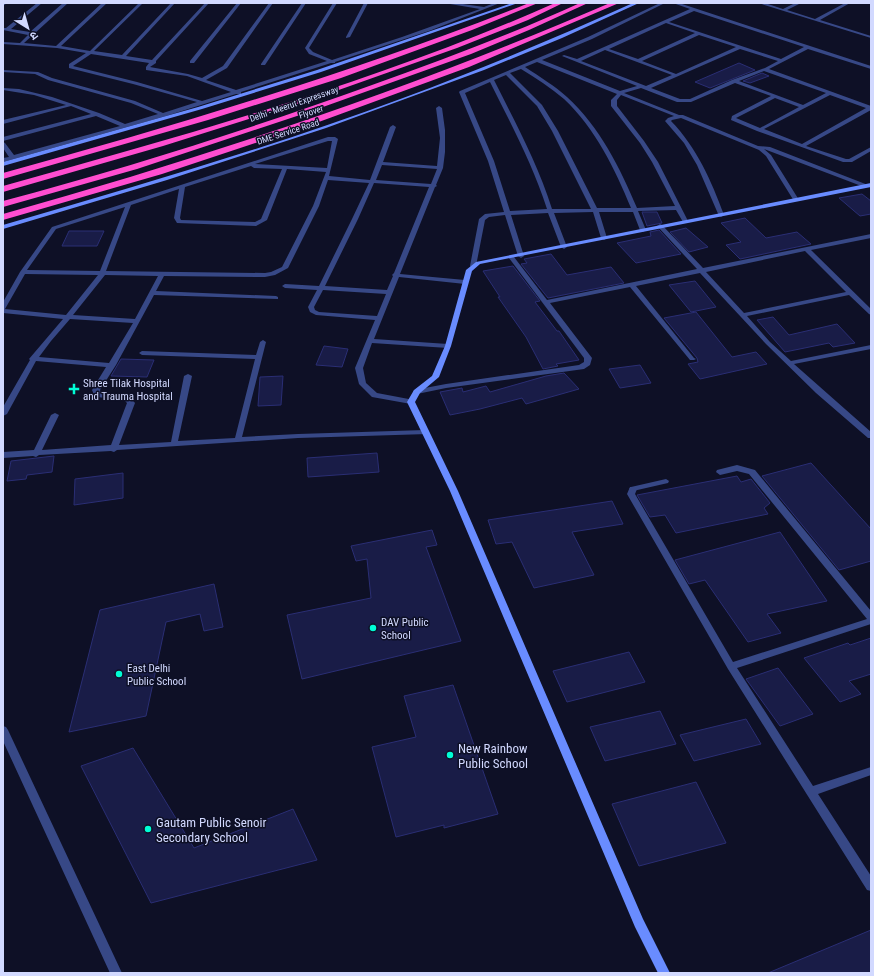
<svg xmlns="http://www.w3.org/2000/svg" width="874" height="976" font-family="'Roboto Condensed','Noto Sans Devanagari',sans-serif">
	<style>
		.building { fill: #191c47; stroke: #2a2e74 }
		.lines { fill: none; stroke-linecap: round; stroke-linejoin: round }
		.lane { fill: #374886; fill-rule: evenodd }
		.street { fill: #374886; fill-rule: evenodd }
		.secondary { fill: #698cff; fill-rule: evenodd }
		.highway { fill: #ff4dd0; fill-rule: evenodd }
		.poi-dot { fill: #00fdd6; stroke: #0e1026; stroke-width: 1.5 }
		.labels { text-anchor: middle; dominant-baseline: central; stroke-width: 3; stroke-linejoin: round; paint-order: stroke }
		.far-street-label { font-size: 9px; fill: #d2d9ff; stroke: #0e1026 }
		.poi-label { font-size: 11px; fill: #d2d9ff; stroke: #0e1026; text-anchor: start }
		.near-poi-label { font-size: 13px; fill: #d2d9ff; stroke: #0e1026; text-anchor: start }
	</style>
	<rect width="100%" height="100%" fill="#0e1026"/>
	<path class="building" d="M739 63 755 70 710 88 695 82Z
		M762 73 769 76 750 83 743 81Z
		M862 194 871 201V214L860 216 839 198Z
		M642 212H657L662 223 647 226Z
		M745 218 766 238 797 232 811 244 740 259 726 245 741 242 721 223Z
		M686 228 708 247 689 252 670 232Z
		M659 230 681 254 636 263 617 243 651 236 650 232Z
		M69 231H104L97 246H62Z
		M551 254 567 275 611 267 624 283 548 298 521 264 527 263 524 259Z
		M513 266 540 301 535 302 557 331H559L579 360 556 364 558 366 543 369 526 337 498 297H500L483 271Z
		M695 281 716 307 691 312 669 285Z
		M696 312 732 357 756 352 767 364 700 379 688 364 698 362 697 358 664 318Z
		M773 317 789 335 837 324 855 343 833 347 829 343 785 352 757 320Z
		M324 346 348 349 342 367 316 365Z
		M121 359 154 360 147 377 111 376Z
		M640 365 651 383 620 388 609 369Z
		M564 373 579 389 526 404 522 398 480 409 450 415 440 392 462 388 463 392 486 386 490 392 546 376Z
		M283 376 281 405 258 406 260 377Z
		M377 453 379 472 308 477 307 458Z
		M54 456 52 472 27 475 26 479 7 481 11 461Z
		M811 463 871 529V561L839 570 762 476Z
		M123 473V498L74 505 75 479Z
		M737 476 741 482 751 479 770 503 764 508 768 514 676 533 665 515 650 517 637 495Z
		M612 501 623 524 572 532 594 575 534 588 512 542 496 544 488 520Z
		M432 530 437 545 426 547 461 641 302 679 287 615 371 598 367 559 356 561 351 546Z
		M780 532 827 601 767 614 781 633 748 642 705 580 689 584 675 560Z
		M214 584 223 627 204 631 200 614 166 622 146 716 69 732 100 610Z
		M871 638V674L849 681 861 694 840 702 804 658 848 643 850 645Z
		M629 652 645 682 567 702 553 671Z
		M778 668 813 714 780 726 746 679Z
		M453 685 498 814 444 828V825L396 837 372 747 416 737 404 696Z
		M660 711 676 744 605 761 590 727Z
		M746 719 761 744 694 761 680 735Z
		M133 748 194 848 293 809 317 860 151 903 81 766Z
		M696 782 726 843 639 866 612 804Z
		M871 930V973H768Z"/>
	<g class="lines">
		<path class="lane" d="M666 479 669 481 668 483 633 491 629 489 631 487Z"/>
		<path class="street" d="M3 3H7L3 6Z
			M37 3H42L11 29 30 32 63 3H68L24 43 56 46 102 3H107L61 46 90 51 139 3H143L94 51 122 55 171 3H175L126 56 152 60 205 3H209L156 61V63L150 67 188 74 202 78 223 66 269 3H273L227 68 206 80 236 90 327 61 309 54 305 48 333 3H337L309 48 313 52 332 60 402 37 480 9 444 3H456L484 7 494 3H500L429 31 335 62V63H331L241 92V94H236L166 116 3 162V158L9 157 3 148V142L5 143 14 155 120 126 96 116 3 141V137L91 114 71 106 3 124V120L66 105 34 95 3 90V88L19 89 52 97 99 113 125 124 158 114 131 103 48 80 35 74 3 72V70L38 72 52 78 135 101 163 113 197 102 133 84 69 68V64L86 53 57 48 3 44V42L20 43 28 35 3 30V28H6ZM91 54 149 63 146 67V70L187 76 231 92 202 101 137 82 73 66Z
			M237 3H241L194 63H190V61Z
			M302 3H306L265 65H261V64Z
			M364 3H368L350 37 346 38V37Z
			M660 3H665L592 39 542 60 620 91 637 86 562 56 564 55 577 59 690 9 673 3H679L871 66V69L808 49 769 69 871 106V110L806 146 846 159H849L871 147V151L852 162H843L757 131 731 120 732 116 771 96 735 83 691 102H677L641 88 624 93 679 115H683L758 146 770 147 868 185V187H864L764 149 771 155 799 200 794 201 766 156 759 150 681 118 672 120 671 121C697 148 711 180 724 215L721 217 719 216 697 165 684 143 665 121 668 118 674 116 621 95 617 100V106L644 141 658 162 688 221 687 222H683L676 210 638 211 646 230 643 232 640 230 633 212H599L607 238 604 240 601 238 593 212 554 213 567 247 564 249 561 247 548 213 511 215 524 256 521 258 518 256 505 215 489 217 485 220 476 266 473 268 471 267 470 266 479 219 485 214 504 212 488 161 459 92 460 91 588 37ZM694 11 804 47 781 59 669 22ZM666 23 695 33 638 59 609 49ZM699 35 736 47 676 74 642 61ZM740 49 778 61 765 68 732 80 690 99H680L651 88ZM605 50 672 75 646 86 581 61ZM537 62 617 94 611 100V106L640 143 652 162 675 206 637 208C620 168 600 127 567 97 555 86 540 77 525 67ZM521 69C536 78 551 88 564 99 595 128 615 169 631 208H597L558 131 542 105 510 73ZM764 71 826 93 803 105 739 81ZM506 75 537 106 552 131 591 209H552C538 164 515 122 494 80ZM490 82C511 124 533 165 547 209L510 211 494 161 465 93ZM830 95 866 108 802 144 764 129ZM775 98 799 107 760 128 736 118Z
			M758 3H765L783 9 795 3H801L787 10 815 19 845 3H850L820 20 871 36V38Z
			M439 106 442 108 445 130V152L443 168 436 185 437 186 435 187 400 274 465 280 468 282 465 284 399 277 374 339 448 344 451 346 448 348 372 343 363 368 366 383 377 393 414 400 415 402 414 404H411L372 397 359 384 355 368 375 320 316 315 310 312 308 307 317 290 285 288 282 286 285 284 319 286 352 219 369 183 328 180 319 206 288 268 275 275 265 277 164 276 156 291 276 296 278 297V299L154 295 116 365 100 390 101 393 130 397 135 403 119 445 171 442 184 376 188 374 192 376 178 441 235 438 255 359 142 355 139 353 142 351 256 355 260 342 263 340 266 342 242 437 298 434 425 430H428L429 432 428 434 298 438 117 450 114 452 111 451 39 455 36 457 33 456 3 458V452L34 450 51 415 55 413 59 415 42 450 111 445 127 403 125 401 98 397H95L92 390 106 367 36 361 7 414 3 416V407L30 360 29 359 63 319 3 313V302L20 272 52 227 328 137H335L338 139 329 176 370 180 390 127 393 125 396 127 383 162 437 166 440 138 436 108ZM328 141H332L327 168 255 164ZM382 165 437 169 431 184 376 180ZM251 166 254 168 282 169 261 219 255 222 181 220 180 218 185 187ZM287 169 326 172 313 206 282 267 271 272 265 273 106 271 131 205 179 189 174 218 177 223 256 226 267 220ZM374 183 429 187 394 273 392 275 393 276 387 290 325 286 358 219ZM125 207 100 271 27 270 56 229ZM25 274 98 275 66 315 5 309ZM105 275 158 276 135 319 73 315ZM323 290 386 294 377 316 319 312 315 310 314 307ZM70 319 133 323 109 363 39 357 51 341Z
			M660 224 662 225 703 268 871 234V238L811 250 871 309V315L869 314 849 295 747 316 770 342 791 361 871 345V349L794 364 871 432V438H868L816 393 766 344 700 273 636 286 694 358 696 359 694 360H690L630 287 550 303 592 358 590 365 584 369 446 388 417 394H414L413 392 414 390 446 384 579 365 584 362V358L509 258 510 257H514L547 300 697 269 658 227 657 226ZM805 251 846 292 744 313 706 272Z
			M737 465 755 470 871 611V624L737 668 813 786 871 767V775L818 794 871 876V891L867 890 728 669 627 494 630 487H636L637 489 635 494 733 662 867 619 749 474 737 471 720 475 716 472 717 470Z
			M3 726 6 727 8 730 122 973H110L3 741Z"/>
		<path class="secondary" d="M512 3H518L321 72 202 109 3 166V162L198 107 317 70Z
			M633 3H639L562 38 484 70 326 128 167 180 3 229V225C137 186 272 147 403 98 481 69 558 37 633 3Z
			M871 183V187L480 264 472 271 451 346 439 377 420 393 415 402 458 491 643 919 670 973H658L635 927 450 491 407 402 414 390 432 376 445 346 466 270 476 262Z"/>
		<path class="highway" d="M529 3H538L472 30 341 78 208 120 3 179V173C181 124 357 71 529 3Z
			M555 3H563L528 20 457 48 319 97 163 146 3 192V186C189 134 377 82 555 3Z
			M580 3H588L529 30 471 54 309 112 137 169 3 207V201C127 168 250 129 372 85 442 60 512 34 580 3Z
			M610 3H619L469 67 316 123 162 174 3 220V214C210 156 413 88 610 3Z"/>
	</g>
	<g class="poi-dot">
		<path d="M72 383h4v4h4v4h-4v4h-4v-4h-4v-4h4z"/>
		<circle cx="373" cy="628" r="4"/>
		<circle cx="119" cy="674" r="4"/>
		<circle cx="450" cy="755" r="4"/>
		<circle cx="148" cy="829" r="4"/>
	</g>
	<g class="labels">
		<g class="far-street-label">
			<text transform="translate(294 104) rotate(-19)">Delhi - Meerut Expressway</text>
			<text transform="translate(311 112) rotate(-18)">Flyover</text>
			<text transform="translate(288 132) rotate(-18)">DME Service Road</text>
		</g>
		<g class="poi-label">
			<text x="83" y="383">Shree Tilak Hospital<tspan x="83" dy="13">and Trauma Hospital</tspan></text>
			<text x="381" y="622">DAV Public<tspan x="381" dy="13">School</tspan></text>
			<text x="127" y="668">East Delhi<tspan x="127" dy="13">Public School</tspan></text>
		</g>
		<g class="near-poi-label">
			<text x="458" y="748">New Rainbow<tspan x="458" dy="15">Public School</tspan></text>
			<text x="156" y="822">Gautam Public Senoir<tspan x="156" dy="15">Secondary School</tspan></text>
		</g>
	</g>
	<rect width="874" height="976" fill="none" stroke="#d2d9ff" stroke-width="8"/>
	<g transform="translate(28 28) rotate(143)" stroke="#0e1026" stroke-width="3" paint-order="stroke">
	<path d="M0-3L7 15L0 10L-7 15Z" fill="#d2d9ff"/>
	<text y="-6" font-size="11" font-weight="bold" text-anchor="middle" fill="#d2d9ff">उ</text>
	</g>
</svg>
